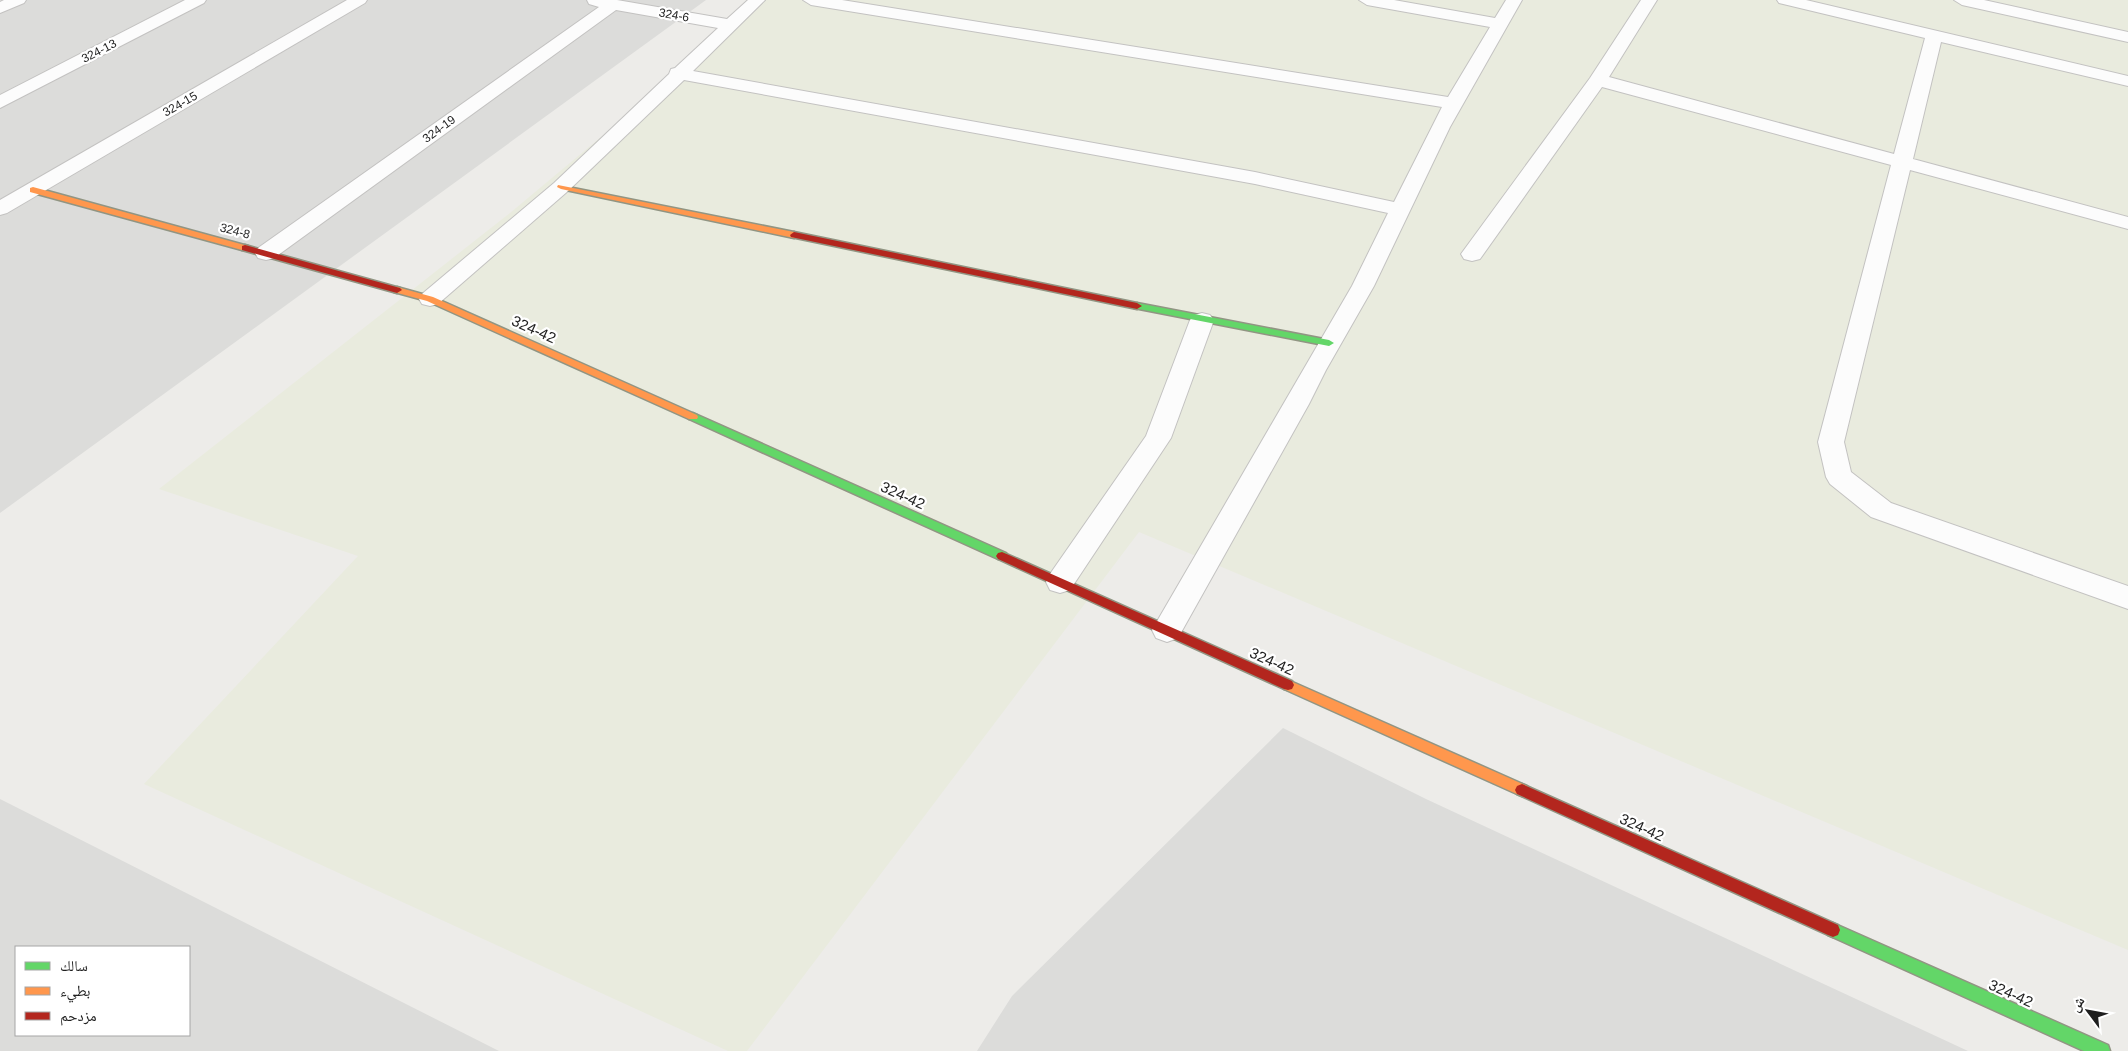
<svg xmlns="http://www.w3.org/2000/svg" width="2128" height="1051" font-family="Arial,'Noto Naskh Arabic',sans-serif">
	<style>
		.residential { fill: #dcdcda; fill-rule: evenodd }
		.farmland { fill: #e9ebde }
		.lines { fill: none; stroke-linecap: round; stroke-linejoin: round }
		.street-casing { stroke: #c3c2c1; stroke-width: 2 }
		.fast-casing { stroke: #919583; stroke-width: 3 }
		.slow-casing { stroke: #919583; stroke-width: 3 }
		.jam-casing { stroke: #919583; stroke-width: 3 }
		.street { fill: #fcfcfc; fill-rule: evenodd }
		.fast { fill: #63d668; fill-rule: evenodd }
		.slow { fill: #ff974d; fill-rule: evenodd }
		.jam { fill: #b3261e; fill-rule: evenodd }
		.labels { text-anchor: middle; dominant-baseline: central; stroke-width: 4.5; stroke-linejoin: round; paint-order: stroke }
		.far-street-label { font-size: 12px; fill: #1f1f1f; stroke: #fff }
		.street-label { font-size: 15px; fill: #1f1f1f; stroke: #fff }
	</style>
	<rect width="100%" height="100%" fill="#edece9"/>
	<path class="residential" d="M0 0H706L0 513Z
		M1283 728 1426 799 1968 1051H977L1012 996Z
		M0 799 499 1051H0ZM16 947H189V1035H16Z"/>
	<path class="farmland" d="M765 0H2128V950L1139 532 747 1051H728L144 784 358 556 159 489 510 213Z"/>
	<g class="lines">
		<defs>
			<path id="street" d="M4 0H26L24 3 0 13V2Z
				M185 0H206L204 3 0 108V95Z
				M347 0H367L365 3 7 213 0 215V200Z
				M587 0H617L727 19 748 0H765L693 71 1255 172 1394 202 1442 107 811 5 803 0H842L1448 97 1490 27 1367 5 1359 0H1394L1495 18 1506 0H1522L1450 127 1374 286 1326 370 1309 404 1178 638 1167 642 1156 638 1152 630 1352 286 1388 213 1255 184 684 80 568 191 438 304 430 306 422 304 419 299 422 294 554 183 669 74 671 69 675 68 718 28 616 10 274 258 266 260 258 258 255 253 258 248 599 7 589 4Z
				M1641 0H1657L1609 77 1894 154 1925 38 1779 3 1777 0H1806L2128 76V86L1941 42 1913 159 2128 217V229L1910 170 1844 442 1851 472 1891 503 2128 586V609L1871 517 1830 484 1826 477 1818 442 1891 165 1602 87 1480 259 1472 261 1464 259 1461 254 1590 78Z
				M1954 0H1984L2128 32V42L1962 5Z
				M1202 313 1210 315 1214 320 1171 438 1070 590 1060 593 1050 590 1046 582 1050 574 1146 436 1190 320 1194 315Z"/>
			<path id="fast" d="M1137 303 1329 340 1334 343 1329 346 1134 308 1132 306Z
				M693 413 1006 553 1008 556 1006 559H998L689 419 688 417 689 415Z
				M1833 923 2108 1045 2110 1051H2084L1828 935 1826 930 1828 925Z"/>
			<path id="slow" d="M558 185 794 232 798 235 794 238 561 189 557 187Z
				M33 187 248 246 249 248 248 250H242L30 192V188Z
				M397 287 433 297 697 415 698 417 697 419H689L427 301 394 292 392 290Z
				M1288 680 1527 786 1529 790 1527 794 1522 796 1517 794 1284 689 1282 685 1284 681Z"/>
			<path id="jam" d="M794 232 1137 303 1142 306 1137 309 791 237 790 235Z
				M245 245 400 288 402 290 397 293 242 250V246Z
				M1002 552 1292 681 1294 685 1292 689 1288 690 1284 689 998 559 996 556 998 553Z
				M1522 784 1838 925 1840 930 1838 935 1833 937 1828 935 1517 794 1515 790 1517 786Z"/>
		</defs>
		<use href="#street" class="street-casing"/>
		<use href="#fast" class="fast-casing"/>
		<use href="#slow" class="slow-casing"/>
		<use href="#jam" class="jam-casing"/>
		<use href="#street" class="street"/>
		<use href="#fast" class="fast"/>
		<use href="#slow" class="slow"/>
		<use href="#jam" class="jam"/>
	</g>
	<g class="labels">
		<g class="far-street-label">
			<text transform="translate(674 15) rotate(10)">324-6</text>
			<text transform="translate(99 51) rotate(-27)">324-13</text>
			<text transform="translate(180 104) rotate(-30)">324-15</text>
			<text transform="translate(439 129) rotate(-36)">324-19</text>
			<text transform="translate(235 231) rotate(15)">324-8</text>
		</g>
		<g class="street-label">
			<text transform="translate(534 329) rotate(24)">324-42</text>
			<text transform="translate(903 495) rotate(24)">324-42</text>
			<text transform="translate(1272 661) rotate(24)">324-42</text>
			<text transform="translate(1642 827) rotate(24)">324-42</text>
			<text transform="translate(2011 993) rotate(24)">324-42</text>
		</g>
	</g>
	<rect x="15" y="946" width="175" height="90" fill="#ffffff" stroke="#a5a5a5"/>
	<rect x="25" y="962" width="25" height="8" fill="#63d668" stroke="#a5a5a5"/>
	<text x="60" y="971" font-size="15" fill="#1f1f1f">سالك</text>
	<rect x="25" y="987" width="25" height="8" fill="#ff974d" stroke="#a5a5a5"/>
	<text x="60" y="996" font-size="15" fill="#1f1f1f">بطيء</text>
	<rect x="25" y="1012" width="25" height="8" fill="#b3261e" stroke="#a5a5a5"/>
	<text x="60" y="1021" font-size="15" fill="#1f1f1f">مزدحم</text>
	<g transform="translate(2088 1011) rotate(302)" stroke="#ffffff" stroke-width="4" paint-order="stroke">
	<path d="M0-4L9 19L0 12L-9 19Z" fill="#1f1f1f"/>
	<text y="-8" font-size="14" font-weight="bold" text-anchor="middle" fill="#1f1f1f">ش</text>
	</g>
</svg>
